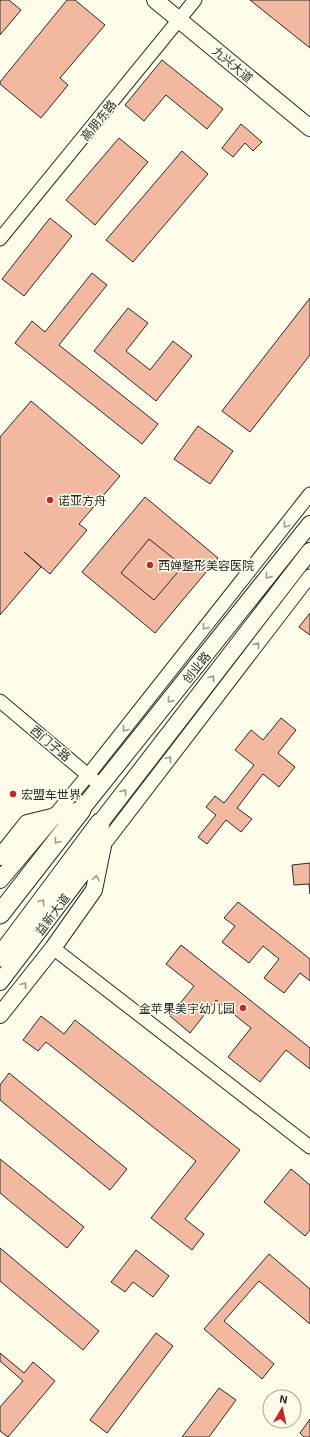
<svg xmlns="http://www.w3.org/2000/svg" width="310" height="1437" font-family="'Exo 2','Noto Sans SC',sans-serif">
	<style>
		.building { fill: #f2b8a0; stroke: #2b2b2b }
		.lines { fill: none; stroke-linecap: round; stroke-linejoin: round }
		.minor-casing { stroke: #2b2b2b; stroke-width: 15 }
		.major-casing { stroke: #2b2b2b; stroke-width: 18 }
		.highway-casing { stroke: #2b2b2b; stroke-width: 21 }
		.minor { stroke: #fdfbea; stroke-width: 13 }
		.major { stroke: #fdfbea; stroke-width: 16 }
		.highway { stroke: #fdfbea; stroke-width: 19 }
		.oneway { stroke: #9e9d94 }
		.poi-dot { fill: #c62828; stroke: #fdfbea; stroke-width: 1.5 }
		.labels { text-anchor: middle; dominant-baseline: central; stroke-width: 3; stroke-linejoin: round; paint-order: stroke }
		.street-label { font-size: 12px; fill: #2b2b2b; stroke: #fdfbea }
		.poi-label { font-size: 12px; fill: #2b2b2b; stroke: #fdfbea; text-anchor: start }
	</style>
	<rect width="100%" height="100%" fill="#fdfbea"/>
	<path class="building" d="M0 0H9L21 10 0 35Z
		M67 0H75L105 25 60 78 68 85 41 118 0 84V82Z
		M250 0H310V48Z
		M162 60 223 109 207 129 166 95 144 121 125 105Z
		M241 124 262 142 253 151 245 143 233 157 222 148Z
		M119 138 148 162 95 225 66 200Z
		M182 151 208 174 133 262 106 240Z
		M50 218 72 236 24 296 2 279Z
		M92 273 107 285 59 345 158 424 142 444 15 343 32 321 45 332Z
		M310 298V355L250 432 222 411Z
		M128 308 148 323 126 351 150 370 173 341 192 356 156 401 94 351Z
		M31 401 120 476 79 524 87 530 50 574 24 552 41 567 0 615V437Z
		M198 426 233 451 210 484 174 459Z
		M145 497 218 558 155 633 82 572Z
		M149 539 183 566 154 600 121 573Z
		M310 613V635L299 627Z
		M281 718 296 730 278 753 295 767 279 787 263 774 237 808 252 819 241 832 226 820 207 844 198 837 216 815 206 807 215 796 224 803 254 765 235 750 251 730 263 740Z
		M310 863V894L309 884 294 885 292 865Z
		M238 902 310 959V981L300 973 284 993 264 978 279 959 263 946 249 963 222 942 235 926 224 918Z
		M181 945 310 1048V1069L286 1050 260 1082 228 1057 251 1028 216 1000 190 1033 170 1016 194 986 166 964Z
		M41 1016 64 1034 75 1020 240 1150 185 1219 204 1234 192 1250 151 1218 196 1161 46 1042 38 1051 23 1040Z
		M9 1073 127 1169 110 1190 0 1100V1085Z
		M0 1159 84 1227 67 1248 0 1193Z
		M291 1169 310 1185V1230L305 1236 264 1202Z
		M0 1248 99 1331 83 1350 0 1281Z
		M136 1250 169 1276 153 1297 133 1282 125 1292 111 1282Z
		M269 1254 310 1289V1324L259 1281 224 1321 274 1364 262 1379 204 1329Z
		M156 1333 173 1346 107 1433 90 1420Z
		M0 1353 24 1373 33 1362 55 1381 8 1437 0 1431V1407L23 1381 0 1361Z
		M219 1388 236 1400 209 1437H182Z
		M310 1419V1437H304L300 1433Z"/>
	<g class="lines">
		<defs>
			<path id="minor" d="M0 239 195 0
				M0 701 95 781
				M54 816 89 774 310 494
				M103 846 310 576
				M53 948 310 1147"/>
			<path id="major" d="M155 0 310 128
				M0 857 27 823 81 810 310 524
				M0 880 54 816
				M0 982 101 849
				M0 1015 53 948 94 890 103 846 100 823 310 551"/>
			<path id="highway" d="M0 914 81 810
				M0 957 100 823"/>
		</defs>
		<use href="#minor" class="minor-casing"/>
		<use href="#major" class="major-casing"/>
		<use href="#highway" class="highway-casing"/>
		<use href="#minor" class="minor"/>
		<use href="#major" class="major"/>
		<use href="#highway" class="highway"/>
	</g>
	<defs><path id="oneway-chevron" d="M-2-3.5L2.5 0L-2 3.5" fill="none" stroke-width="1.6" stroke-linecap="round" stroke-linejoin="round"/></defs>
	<g class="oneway">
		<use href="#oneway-chevron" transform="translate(286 525) rotate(128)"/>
		<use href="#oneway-chevron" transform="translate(268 576) rotate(129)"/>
		<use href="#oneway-chevron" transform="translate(205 627) rotate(128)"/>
		<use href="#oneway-chevron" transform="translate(257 645) rotate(-52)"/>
		<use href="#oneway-chevron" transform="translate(212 678) rotate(-52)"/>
		<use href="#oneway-chevron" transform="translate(170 700) rotate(129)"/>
		<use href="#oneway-chevron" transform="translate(125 729) rotate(128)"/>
		<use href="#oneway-chevron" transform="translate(169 759) rotate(-52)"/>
		<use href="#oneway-chevron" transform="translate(124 792) rotate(-52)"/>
		<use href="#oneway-chevron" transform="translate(57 841) rotate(128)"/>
		<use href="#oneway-chevron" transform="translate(96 878) rotate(-79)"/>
		<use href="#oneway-chevron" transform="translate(42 902) rotate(-54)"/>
		<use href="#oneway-chevron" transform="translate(24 985) rotate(-52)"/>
	</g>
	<g class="poi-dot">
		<circle cx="50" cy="500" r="4"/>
		<circle cx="150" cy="565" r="4"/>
		<circle cx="13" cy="794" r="4"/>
		<circle cx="243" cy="1008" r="4"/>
	</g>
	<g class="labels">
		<g class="street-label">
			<text transform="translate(233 64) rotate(40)">九兴大道</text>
			<text transform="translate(98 120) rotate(-51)">高朋东路</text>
			<text transform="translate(196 667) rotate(-51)">创业路</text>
			<text transform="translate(51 743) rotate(40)">西门子路</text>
			<text transform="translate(52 914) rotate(-53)">益新大道</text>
		</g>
		<g class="poi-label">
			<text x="58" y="500">诺亚方舟</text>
			<text x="158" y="565">西婵整形美容医院</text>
			<text x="21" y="794">宏盟车世界</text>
			<text x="235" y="1008" text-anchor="end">金苹果美宇幼儿园</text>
		</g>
	</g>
	<g transform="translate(282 1409) rotate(9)"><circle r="19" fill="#fdfbea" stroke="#a9a89e"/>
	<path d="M0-3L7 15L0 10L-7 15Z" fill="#c62828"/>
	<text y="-6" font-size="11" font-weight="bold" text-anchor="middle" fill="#2b2b2b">N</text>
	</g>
</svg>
